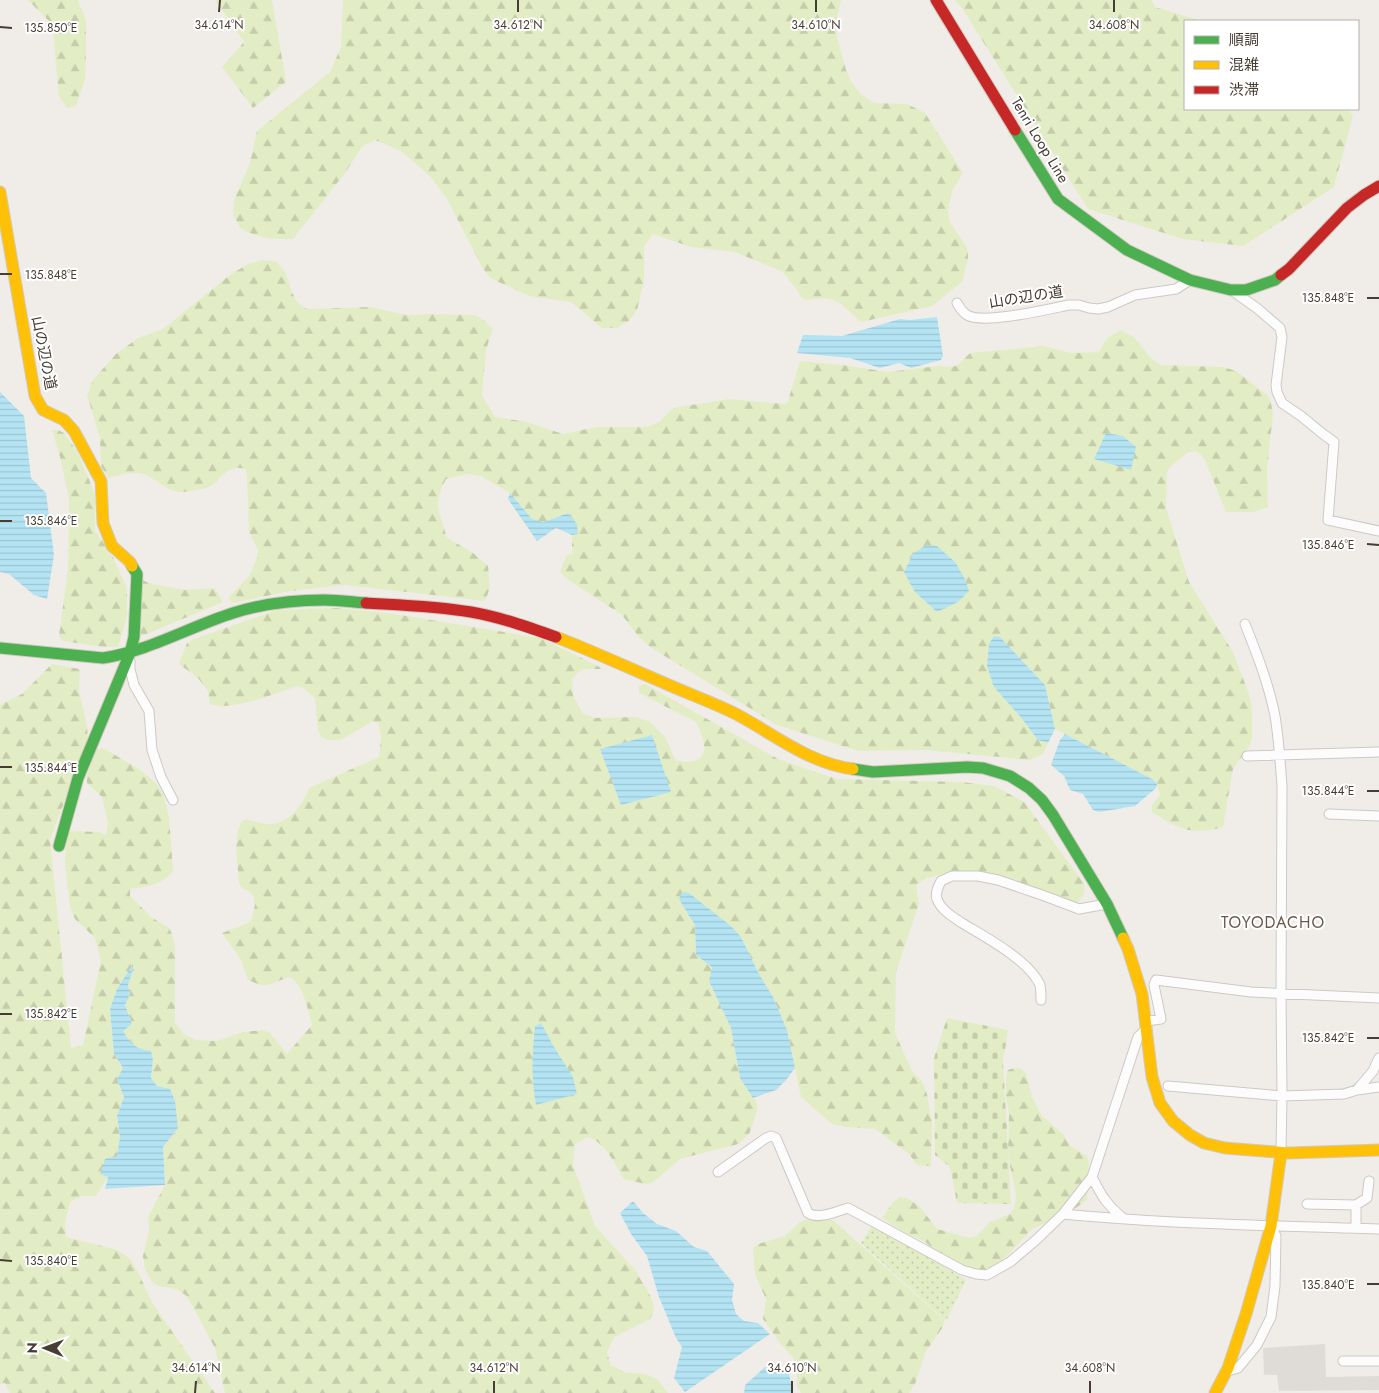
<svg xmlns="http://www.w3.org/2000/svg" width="1379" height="1393" font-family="Jost,'Noto Sans JP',sans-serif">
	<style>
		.green { fill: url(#green-dots) }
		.forest { fill: url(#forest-firs) }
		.cemetery { fill: url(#cemetery-stones) }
		.parking { fill: #dfdcd8 }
		.water { fill: url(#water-rules) }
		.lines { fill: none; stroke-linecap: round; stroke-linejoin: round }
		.stream { stroke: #b4e4f3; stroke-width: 2.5 }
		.street-casing { stroke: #cdc9c4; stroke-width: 11 }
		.fast-casing { stroke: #d2cabf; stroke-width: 13 }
		.slow-casing { stroke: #d2cabf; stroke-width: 13 }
		.jam-casing { stroke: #d2cabf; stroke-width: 13 }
		.street { stroke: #fdfcfc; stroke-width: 9 }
		.fast { stroke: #4caf50; stroke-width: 11 }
		.slow { stroke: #ffc107; stroke-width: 11 }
		.jam { stroke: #c62828; stroke-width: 11 }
		.ticks { fill: none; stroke: #473d34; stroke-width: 2 }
		.labels { text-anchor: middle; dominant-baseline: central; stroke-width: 4; stroke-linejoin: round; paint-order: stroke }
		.street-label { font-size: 15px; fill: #473d34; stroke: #fff }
		.neighbourhood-label { font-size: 16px; letter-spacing: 1px; fill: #6b594a; stroke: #fff }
		.ticks-label { font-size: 12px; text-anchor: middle; fill: #473d34; stroke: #fff; stroke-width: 4; stroke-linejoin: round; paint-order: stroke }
	</style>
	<defs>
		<pattern id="green-dots" width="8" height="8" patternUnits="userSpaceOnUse" patternTransform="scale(1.25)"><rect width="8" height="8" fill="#e3edc5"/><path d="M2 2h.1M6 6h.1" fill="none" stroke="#c4ccaa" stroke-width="1.8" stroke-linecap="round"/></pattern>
		<pattern id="forest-firs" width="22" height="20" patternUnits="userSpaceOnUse" patternTransform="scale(1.25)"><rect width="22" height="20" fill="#e3edc5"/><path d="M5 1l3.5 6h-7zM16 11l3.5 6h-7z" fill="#c4ccaa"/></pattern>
		<pattern id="cemetery-stones" width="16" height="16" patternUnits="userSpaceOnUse" patternTransform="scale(1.25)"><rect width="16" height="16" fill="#e3edc5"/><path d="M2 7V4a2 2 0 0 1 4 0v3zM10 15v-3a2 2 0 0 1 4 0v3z" fill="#c4ccaa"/></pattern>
		<pattern id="water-rules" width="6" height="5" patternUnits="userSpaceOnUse" patternTransform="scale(1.25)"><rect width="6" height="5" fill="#b4e4f3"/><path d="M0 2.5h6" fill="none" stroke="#9cc4d1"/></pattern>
	</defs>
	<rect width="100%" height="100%" fill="#f0ede8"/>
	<path class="green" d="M873 1224 966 1280 946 1321 861 1243Z"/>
	<path class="forest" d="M28 0H78L86 21V58L85 79 76 106 67 108 59 96 58 88 53 28 51 23Z
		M215 0H272L286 82 253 108 222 67 244 42Z
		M343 0H841L837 18 836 33 846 70 852 83 861 94 874 103 907 104 925 113 963 173 952 191 948 212 950 222 966 246 968 252V259L962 282 932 306 861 322C838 302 838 295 805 300L800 296 799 293 783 272 735 252 691 247 653 234 644 246V281L637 310 629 321 617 328H602L571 302 529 296 490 278 482 267 447 199 431 177 401 151 375 140 362 147 345 173 293 239C270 239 261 239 240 228L233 214 234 200 250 163 257 131 330 72 341 47Z
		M955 0H1152L1155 7 1202 21H1185V109H1348L1353 116 1334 187 1243 246 1183 239 1088 209 962 8Z
		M261 260 276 261C279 265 283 269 286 274 291 286 293 305 308 309L371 307 406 315 430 314 475 315 482 319 493 328 486 350 482 395 495 417 527 422 563 434 597 427H646L659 422 673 408 729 399 785 404 788 401 800 361 843 365 887 372 939 366 952 367 958 365 970 353 1044 346 1071 353 1099 352 1107 338 1121 330 1134 337 1150 357 1160 365 1223 367 1236 371 1266 394 1270 399 1273 413 1267 471 1268 507 1254 512H1226L1205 460 1201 455 1196 451 1188 452 1171 466 1167 472 1166 508 1189 582 1233 652 1249 694 1252 708V737L1250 745 1233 769 1223 827C1192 836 1178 829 1152 812V805L1160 795 1156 782 1152 779 1055 729 1045 685 1000 637 994 636 1019 715 1038 740 1048 743 1043 754 1030 760 925 750 858 751 777 725 650 647 639 637 622 615 564 577 560 571 566 556 572 554V535L578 534 532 519 510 493 481 476 467 474 446 479C432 504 440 513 447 538L472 552 488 566 490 588 485 601 345 585 290 591 233 603 228 598 249 576 257 558 258 550 249 532 247 475 245 469C225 464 222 481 209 487 204 489 187 492 182 492 168 493 156 478 143 474 132 471 119 475 108 478L101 466 100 438 87 395 93 380 116 354 138 338 163 329 230 275 248 264Z
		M52 430H58L64 433 77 451 95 494V531L112 555 127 588V616L118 647H104L63 641 59 636 68 568 69 499 60 457Z
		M140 579 152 584 185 590 215 588 223 602 142 636 137 634Z
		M337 608 395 614 540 638 604 669H582L572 679 573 695 582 713 595 718 637 717 650 722 665 737 676 761C682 761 691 763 697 760 711 753 701 732 696 722L639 693V686L645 684 778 759 837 779 962 782 994 786 1024 802 1083 882 1085 889 1083 896 1078 902 1071 904 1034 889 948 873 927 878 916 885 919 904 896 972 895 1033 912 1071 922 1081 927 1094 932 1122 931 1166 917 1165 909 1154 875 1129 846 1127 832 1124 801 1097 787 1030 773 997 759 974 741 937 682 892 680 899 683 906 695 925 696 955 712 967 709 981 731 1028 740 1078 757 1103V1110L752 1127 749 1134 738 1144 680 1159 652 1183 645 1184 624 1179C615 1164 606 1143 588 1137L575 1144 573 1165 595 1226 635 1270 649 1293 654 1306 653 1313 650 1319 618 1335 613 1339 607 1353 611 1365 624 1372 645 1374 657 1379 668 1393H225L215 1348 187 1296 176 1289 158 1286 152 1282 145 1269 143 1256 149 1230 148 1217 165 1185 163 1147 178 1128 157 1086 151 1078 153 1060 129 1042 123 1031 132 1024 125 1005 130 994 128 985 133 969 110 1009 114 1054 123 1068 117 1079 124 1097 117 1116 120 1137 117 1157 108 1176 96 1196H82L70 1202 65 1223 66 1237 117 1250 129 1258 137 1270 153 1304 215 1393H10L5 1383 0 1384V705L22 694 52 664 80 669 79 691 87 725 88 740 50 839 71 1048 83 1045 101 961 95 938 75 919 70 907 65 864 67 835 71 831 99 832 106 835 108 823 102 797 87 783V776L95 750 103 748 139 769 156 783 164 795 169 818 173 870C165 885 145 887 130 889V896L151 917 169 928 172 934 175 948V1023L184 1034 196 1040 217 1041 243 1032 263 1030 270 1033 287 1054 312 1025C308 1010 303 983 289 977L268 985H260L248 980 241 960 222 933 248 923 252 918 255 904 254 897 249 891 243 889 239 883 236 849 238 829 241 823 246 819C253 821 260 823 266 824 287 826 303 806 309 788L379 757 381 737 379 724 373 721 341 740H327L321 737 318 731 315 698 304 689 298 686C276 693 231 712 210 704L208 691 198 678 179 664 187 643 194 639 277 610Z
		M1014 1068H1021L1026 1074 1032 1096 1041 1115 1063 1134 1070 1146 1087 1156 1089 1163 1087 1200 1066 1215 1032 1229 991 1272 976 1274 946 1259 924 1241 905 1233 882 1218 894 1201 900 1197 907 1198 919 1206 937 1229 970 1238 977 1236 990 1222 1010 1214 1014 1208 1016 1195 1008 1156 1009 1113 1006 1098V1077L1008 1070Z
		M812 1218 833 1220 944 1320 943 1327 926 1351 915 1384 909 1393H801L797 1387V1372L794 1359 780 1343 763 1319 766 1299 755 1274 753 1248 758 1244 785 1236 800 1222Z"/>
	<path class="cemetery" d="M947 1018 1008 1030 1003 1062 1011 1204 957 1203 950 1167 935 1155 934 1058Z"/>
	<path class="parking" d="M1325 1344 1326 1377 1379 1376V1390L1279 1391 1277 1375H1264L1263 1348Z"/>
	<path class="water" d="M937 317 943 356 941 360 911 368 899 363 880 368 850 358 797 353 803 335 842 336 900 319 910 320Z
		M0 392 24 416 31 478 46 493 54 555 47 599 34 595 9 574 0 572Z
		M1106 433 1123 436 1136 447 1131 470 1094 459Z
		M510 493 532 519 544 522 568 513 577 524 578 534 572 535 556 528 537 541 508 499Z
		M926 545 937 546 955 562 965 579 969 591 958 602 937 612 915 592 904 572 913 554Z
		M994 636 1000 637 1045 685 1055 729 1048 743 1038 740 1019 715 994 687 987 666 989 644Z
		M1065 734 1152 779 1156 782 1157 785 1156 788 1135 806 1099 812 1093 810 1083 794 1070 790 1064 776 1051 765 1060 740Z
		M652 735 671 792 621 805 600 749Z
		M682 892 689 893 732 927 741 937 759 974 773 997 787 1030 795 1068 786 1080 776 1090 753 1098 740 1078 731 1028 709 981 712 967 696 955 695 925 683 906 679 899Z
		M133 964V969L128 985 130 994 125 1005 132 1024 123 1031C131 1044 135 1049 151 1051L153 1060 151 1078 157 1086 170 1089 175 1101 178 1128 163 1147 165 1185 105 1189 108 1177 100 1174 105 1159 117 1156 120 1137 117 1116 124 1097 117 1079 123 1068 114 1054 110 1009 117 989Z
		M541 1023 554 1047 573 1077 577 1094 536 1105C531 1075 532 1055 535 1026Z
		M633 1201 643 1213 657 1224 676 1231 694 1247 707 1251 734 1284 732 1300 736 1314 744 1321 758 1323 770 1334 685 1392 674 1378 682 1347 676 1338 659 1297 647 1256 631 1234 620 1213Z
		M765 1367 789 1373 793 1393H744L745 1385Z"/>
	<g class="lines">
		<path class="stream" d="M1340 1090 1350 1088 1358 1083"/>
		<defs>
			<path id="street" d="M1233 291 1258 309 1280 328 1282 337 1276 385 1277 392 1282 403 1301 416 1323 434 1334 442 1328 520 1379 531
				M957 303C960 308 962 312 967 315 983 325 1049 309 1069 305H1079L1089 308 1098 309 1108 307 1135 295 1176 289 1190 280
				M1245 624C1257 654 1269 685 1275 716 1279 739 1280 762 1282 785L1281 994 1282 1096 1281 1153
				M130 661V669L134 685 149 711 152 750 161 777 173 800
				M1247 756 1379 752
				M1329 814 1379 816
				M1041 1000C1041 995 1041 990 1040 985 1029 960 985 937 962 923 953 917 941 910 937 899 935 893 938 887 941 881L952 876H978L998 880 1042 895 1079 909 1107 904
				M1146 1021 1161 1019 1154 985 1156 980 1251 992 1379 998
				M1168 1086 1282 1096 1344 1094 1357 1090 1379 1087
				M1357 1090 1373 1071 1379 1058
				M718 1172 766 1138 771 1136 776 1138 808 1213C819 1220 837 1211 848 1208L962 1270 976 1274 987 1275 1010 1262 1036 1240 1063 1214 1092 1177 1138 1037 1147 1028
				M1092 1177C1102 1197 1107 1205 1124 1219
				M1307 1204 1356 1205 1367 1198 1369 1181
				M1063 1214C1168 1224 1274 1226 1379 1229
				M1356 1228V1205
				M1343 1361H1379
				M1225 1372 1238 1368 1257 1345 1271 1317 1275 1286 1276 1236 1271 1226"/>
			<path id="fast" d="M1015 130 1058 199 1127 250 1190 280 1231 290H1246L1275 280 1281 275
				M0 648 103 658C149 651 189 627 233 613 262 604 294 600 324 600 338 600 352 602 366 603
				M853 769 873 772 967 767 983 768 1010 776 1029 788 1042 800 1053 815 1107 904 1123 938
				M59 846 78 778 130 653 134 637 137 574 132 566"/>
			<path id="slow" d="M0 192 35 396 43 410 64 420 74 431 101 481 103 523 112 546 130 562 132 566
				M556 637C592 651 627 667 662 682 686 693 712 702 736 714 774 734 808 763 853 769
				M1123 938 1128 949 1142 994 1152 1077 1160 1103 1173 1121 1190 1135 1204 1143 1225 1148 1289 1153 1379 1150
				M1215 1393 1228 1368 1246 1314 1271 1226 1281 1153"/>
			<path id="jam" d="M936 0 1015 130
				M1281 275 1289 269 1347 208 1364 195 1379 186
				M366 603C401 605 436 606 471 612 500 617 528 627 556 637"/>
		</defs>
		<use href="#street" class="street-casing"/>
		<use href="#fast" class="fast-casing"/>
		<use href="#slow" class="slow-casing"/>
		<use href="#jam" class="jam-casing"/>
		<use href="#street" class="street"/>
		<use href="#fast" class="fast"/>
		<use href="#slow" class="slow"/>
		<use href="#jam" class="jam"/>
	</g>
	<path class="ticks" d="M219 12 220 0M518 12V0M816 12V0M1114 12V0M0 27 12 28M0 274H12M1367 298H1379M0 521H12M1367 544 1379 545M0 767H12M1367 791H1379M0 1014H12M1367 1038H1379M0 1260 12 1261M1367 1284H1379M195 1393 196 1381M494 1393V1381M792 1393V1381M1090 1393V1381"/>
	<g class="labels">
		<g class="street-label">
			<text transform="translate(1040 140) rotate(59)">Tenri Loop Line</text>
			<text transform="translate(1026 297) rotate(-9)">山の辺の道</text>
			<text transform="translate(44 353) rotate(79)">山の辺の道</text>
		</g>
		<g class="neighbourhood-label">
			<text x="1273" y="922">TOYODACHO</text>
		</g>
	</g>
	<g class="ticks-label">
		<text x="219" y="29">34.614°N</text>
		<text x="518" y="29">34.612°N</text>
		<text x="816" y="29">34.610°N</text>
		<text x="1114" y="29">34.608°N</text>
		<text x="51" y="32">135.850°E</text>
		<text x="51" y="279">135.848°E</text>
		<text x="1328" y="302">135.848°E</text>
		<text x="51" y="525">135.846°E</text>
		<text x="1328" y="549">135.846°E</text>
		<text x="51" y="772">135.844°E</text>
		<text x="1328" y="795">135.844°E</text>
		<text x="51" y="1018">135.842°E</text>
		<text x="1328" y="1042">135.842°E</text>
		<text x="51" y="1265">135.840°E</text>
		<text x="1328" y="1289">135.840°E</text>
		<text x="196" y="1372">34.614°N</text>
		<text x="494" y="1372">34.612°N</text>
		<text x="792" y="1372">34.610°N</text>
		<text x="1090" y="1372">34.608°N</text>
	</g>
	<rect x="1184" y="20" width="175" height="90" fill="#ffffff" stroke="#b5b1ae"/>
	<rect x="1194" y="36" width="25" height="8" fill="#4caf50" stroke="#b5b1ae"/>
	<text x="1229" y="45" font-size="15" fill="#473d34">順調</text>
	<rect x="1194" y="61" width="25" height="8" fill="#ffc107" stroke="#b5b1ae"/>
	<text x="1229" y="70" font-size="15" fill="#473d34">混雑</text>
	<rect x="1194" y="86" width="25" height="8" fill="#c62828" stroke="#b5b1ae"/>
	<text x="1229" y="95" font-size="15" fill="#473d34">渋滞</text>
	<g transform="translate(45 1348) rotate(271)" stroke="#ffffff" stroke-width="4" paint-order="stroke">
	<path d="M0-4L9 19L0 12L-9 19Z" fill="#473d34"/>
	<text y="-8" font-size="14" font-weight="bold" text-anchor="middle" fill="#473d34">N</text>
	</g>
</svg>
